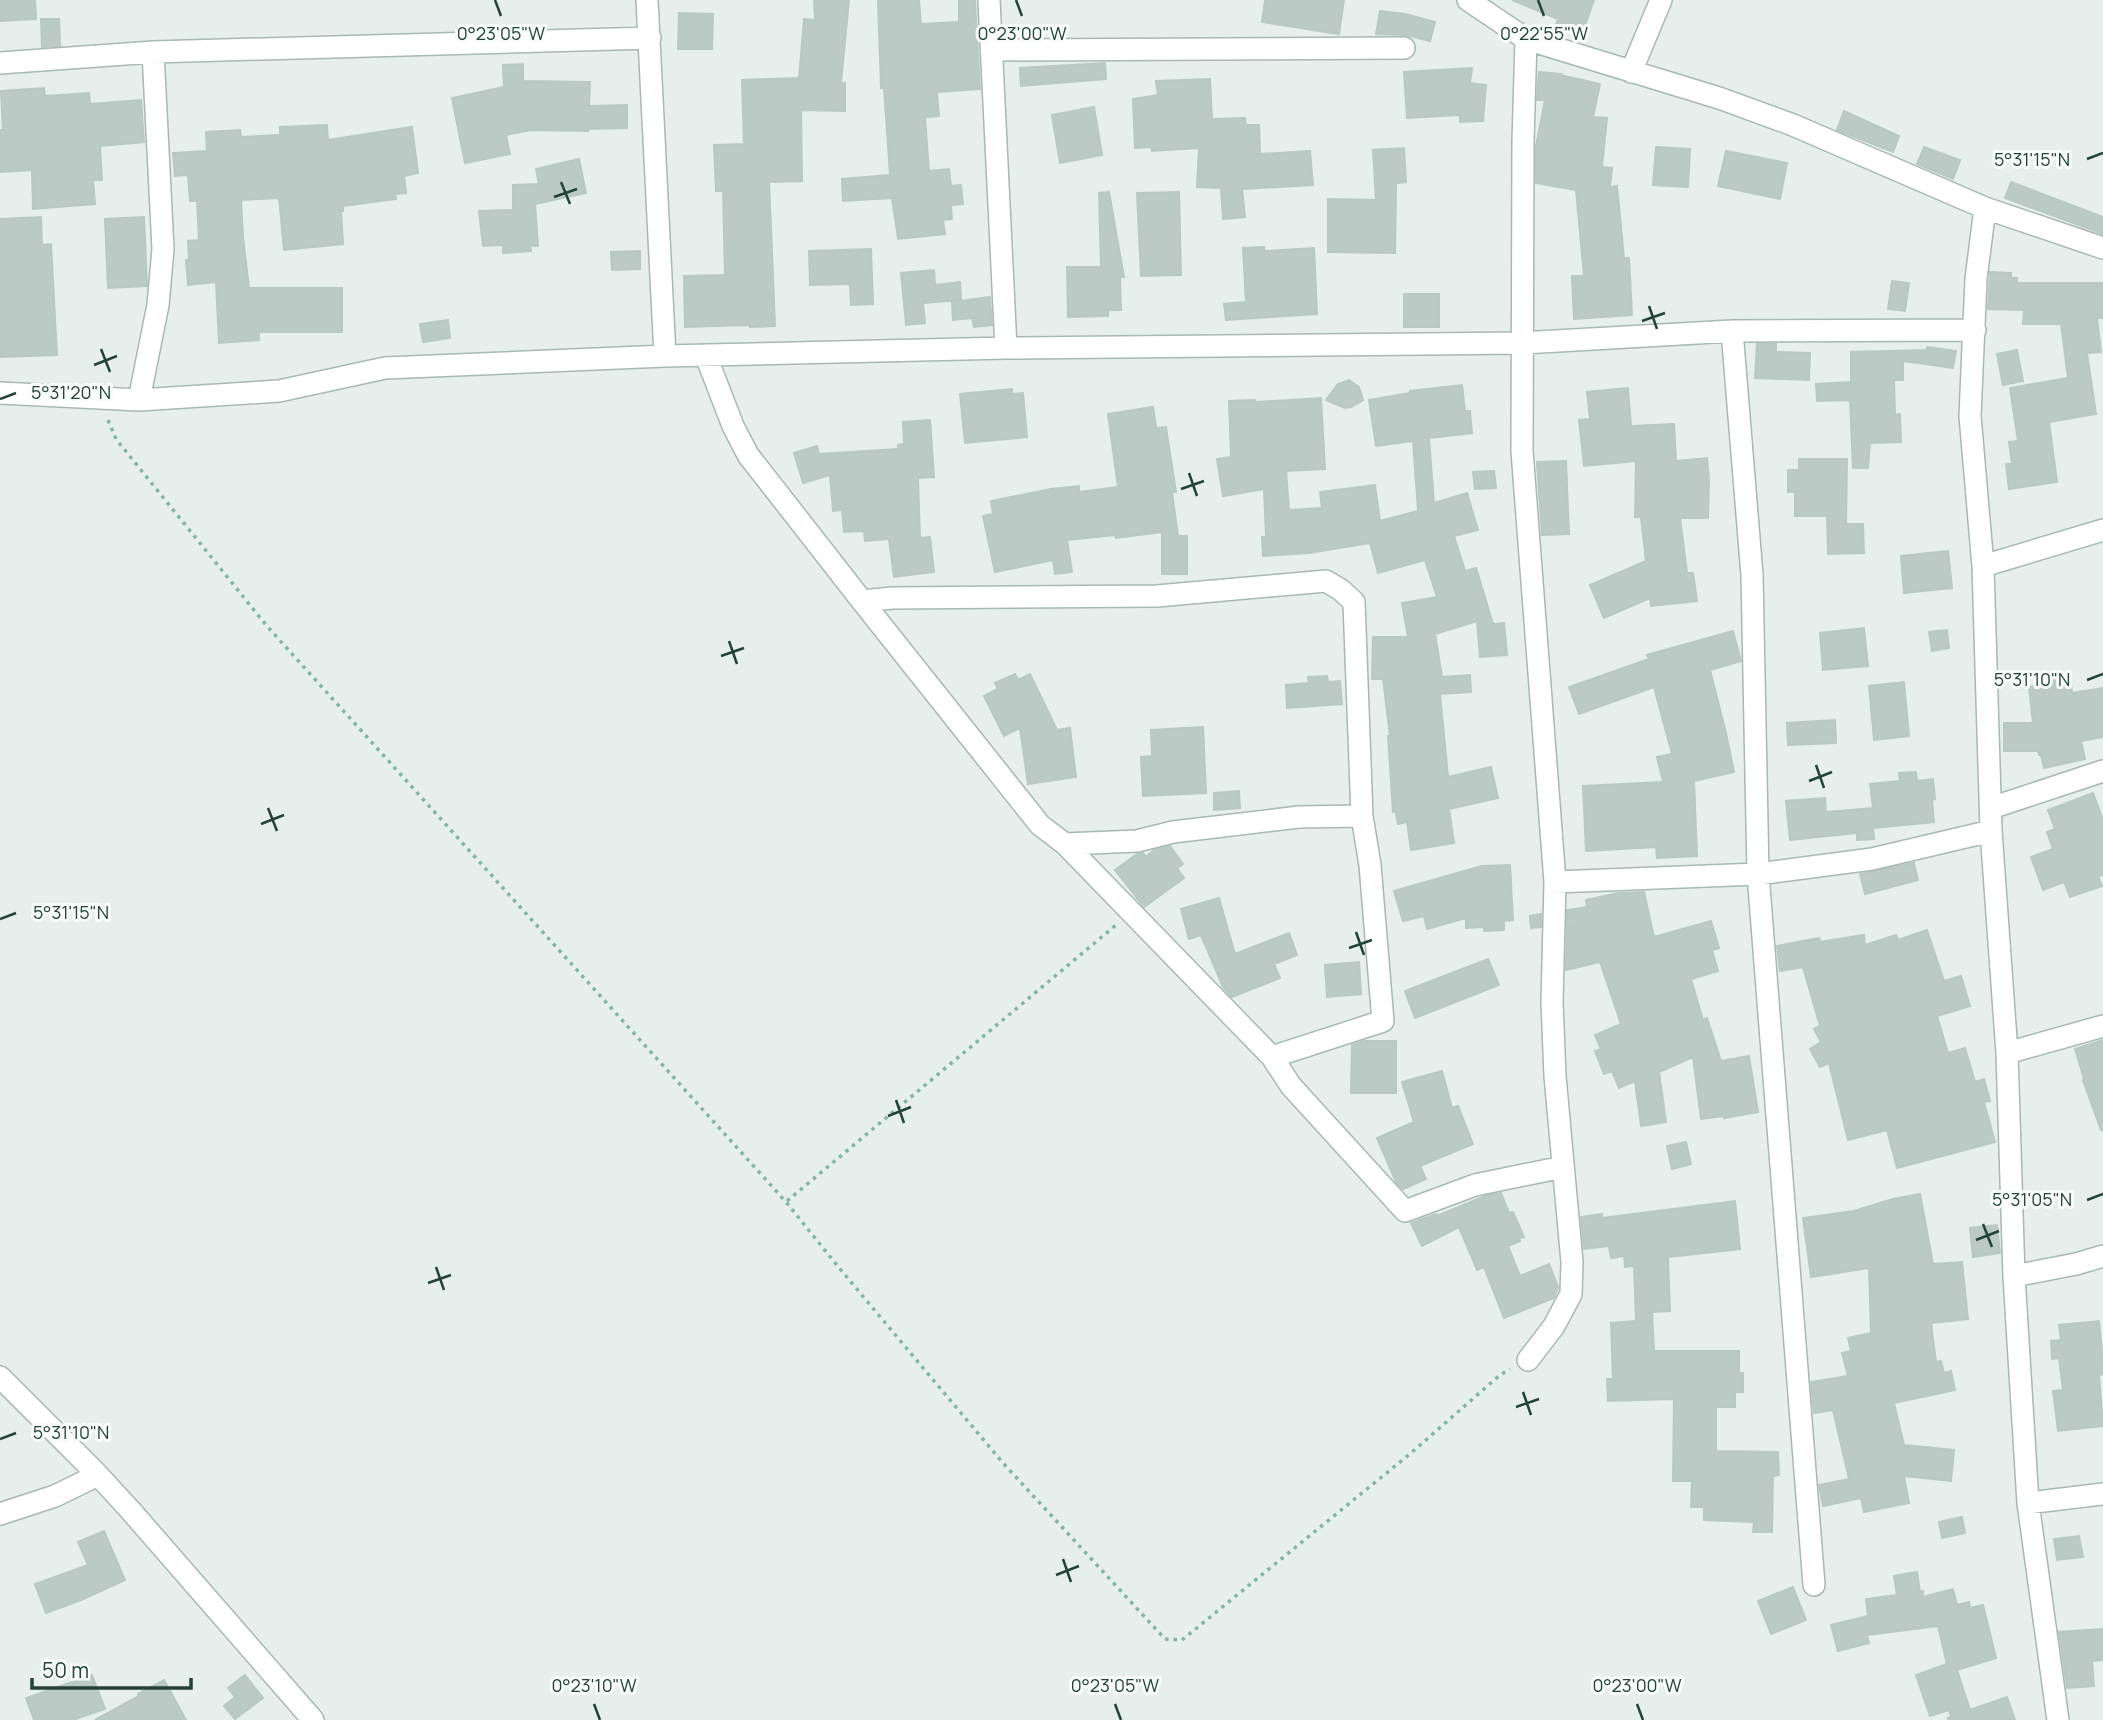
<svg xmlns="http://www.w3.org/2000/svg" width="2103" height="1720" font-family="Manrope,sans-serif">
	<style>
		.building { fill: #bbcac4; stroke: #b8c9c2; stroke-width: 2 }
		.lines { fill: none; stroke-linecap: round; stroke-linejoin: round }
		.minor-casing { stroke: #a8b8b2; stroke-width: 24 }
		.path { stroke: #86b3a5; stroke-width: 3.5; stroke-dasharray: 3.5 5; stroke-linecap: butt }
		.minor { stroke: #fff; stroke-width: 21 }
		.ticks { fill: none; stroke: #24423a; stroke-width: 2.5 }
		.ticks-label { font-size: 18px; text-anchor: middle; fill: #24423a; stroke: #f7fbf9; stroke-width: 6; stroke-linejoin: round; paint-order: stroke }
	</style>
	<rect width="100%" height="100%" fill="#e6efeb"/>
	<path class="building" d="M0 0H35L36 19 0 21Z
		M814 0H849L841 83H845V111L801 110 802 181 769 182 775 326 750 327 749 325 685 327 684 276 725 275 723 191H716L714 145 744 144 742 80 799 78 804 19 815 20Z
		M878 0H919L921 24 959 22V0H975L980 89 937 92 939 116 925 117 929 171 949 169 951 186 961 185 963 204 951 205 952 219 943 220 945 234 898 239 892 198 843 201 842 179 890 175 884 88H881Z
		M1265 0H1344L1339 34 1262 22Z
		M1512 0H1594L1582 34 1556 25 1558 19Z
		M1380 11 1405 14 1435 22 1430 41 1406 35 1376 34Z
		M679 13 713 14 712 49H678Z
		M41 19H59L60 46 42 47Z
		M1105 63 1106 79 1021 86 1020 68Z
		M523 64V81L590 82 589 106 627 105V128L588 129V131L531 130 506 135 510 154 465 163 452 98 504 87 503 65Z
		M1472 68 1470 83 1486 85 1483 121 1460 122V115L1407 118 1404 72Z
		M1539 72 1561 74 1560 75 1600 84 1593 117 1607 118 1602 167 1612 168 1610 187 1617 186 1624 258H1629L1632 315 1574 319 1572 276H1584L1576 190 1536 183V146L1545 100H1537Z
		M1210 79 1212 119 1245 118 1246 125H1259L1260 154 1310 151 1313 185 1242 189 1245 217 1223 219 1221 188 1197 187 1199 148 1152 151 1151 147 1135 148 1133 99 1158 95 1156 81Z
		M44 88 45 96 89 93 90 104 141 100 144 142 100 146 102 180H93L95 204 33 209 32 170 0 172V130H3L1 91Z
		M1094 107 1102 155 1060 163 1052 115Z
		M1844 111 1899 136 1893 152 1837 130Z
		M327 125 328 140 412 127 418 173 404 176 406 193 395 194 396 199 343 206V211H341L343 244 284 250 279 198 241 200 243 237 249 288H342V332H259V340L219 343 216 282 188 285 186 260H189L188 241 199 240 197 201H190L188 175 175 176 173 153 207 151 206 132 240 130 241 137 280 135V127Z
		M1656 147 1690 149 1688 187 1653 185Z
		M1924 147 1960 160 1953 179 1917 164Z
		M1404 148 1406 182 1396 183 1395 253 1328 252V199L1376 200 1373 150Z
		M1726 151 1787 163 1780 199 1718 186Z
		M579 159 586 193 535 204 538 246H530L531 251 503 253V245L483 246 479 211 513 210V185L539 184 536 169Z
		M2011 182 2103 217V234L2005 198Z
		M1109 192 1124 277H1120L1121 310H1108V316L1068 317 1067 267H1101L1099 193Z
		M1179 192 1181 275 1141 276 1137 193Z
		M41 217 42 245 51 244 57 355 0 357V219Z
		M144 217 147 286 108 288 105 219Z
		M1264 247V251L1314 248 1317 314 1226 320 1224 304 1246 302 1243 248Z
		M871 249 873 304 851 305 850 284 810 285 809 251Z
		M640 251V269L612 270 611 252Z
		M934 270 935 285 960 282 961 300 923 303 925 323 906 325 901 273Z
		M1990 272 2011 273V278H2017V283H2103V318H2097L2101 352 2087 353 2096 414 2049 422 2057 482 2009 489 2006 464H2012L2009 442 2018 441 2010 388 2068 378 2061 324H2023L2024 310 1988 309Z
		M1892 281 1909 283 1905 311 1888 309Z
		M1404 294H1439V327H1404Z
		M990 297 992 325 974 327 972 318 953 320 952 302Z
		M448 320 450 338 423 342 420 324Z
		M1757 344H1776V352L1810 353 1809 380 1755 378Z
		M1927 347 1956 351 1953 368 1903 361V380H1894L1895 415 1900 414 1901 442 1870 443 1868 468H1853L1850 400 1817 401 1816 384 1851 382V352L1927 350Z
		M2017 350 2023 381 2003 385 1997 354Z
		M1349 380 1359 387 1363 400 1351 407 1345 408 1326 400 1338 384Z
		M1462 385 1465 411H1470L1472 433 1429 438 1434 503 1467 493 1478 530 1454 536 1465 571 1476 568 1493 624 1504 623 1507 655 1480 657 1477 621 1435 634 1442 677 1470 675 1471 692 1440 694 1448 777 1491 767 1498 798 1449 809 1454 843 1411 850 1407 822 1398 824 1396 812H1393L1388 736H1390L1383 679H1372L1373 637H1408L1402 603 1437 597 1425 560 1378 573 1370 543 1309 553 1263 556 1262 537H1266L1264 489 1223 496 1217 459 1231 457 1229 401 1255 400 1256 402 1321 398 1325 469 1286 471 1289 510 1322 508 1320 492 1375 485 1380 521 1418 511 1413 441 1376 446 1369 400 1410 393V391Z
		M1628 388 1631 426 1674 424 1676 461 1707 458 1709 481 1708 518H1680L1687 573H1693L1697 601 1651 606 1650 598 1604 618 1590 585 1646 561 1641 517H1635L1636 461 1584 466 1579 420 1590 419 1587 392Z
		M1012 389V394L1023 393 1027 437 965 443 960 394Z
		M1153 407 1156 428 1166 427 1176 492H1172L1178 536H1187V574H1162V532L1116 538 1115 535 1067 540 1072 572 1055 574 1053 560 995 572 983 516 993 514 991 501 1051 489 1079 486V492L1118 487 1108 414Z
		M930 420 934 477 918 478 920 538 930 537 934 572 894 577 889 539 865 541 864 531 844 532 842 510 833 511 830 475 803 483 794 453 817 446 819 454 898 449V445L904 444 903 422Z
		M1799 459H1847L1846 524H1863L1864 553 1828 554 1827 516H1795V492H1788V470H1799Z
		M1566 461 1569 534 1542 535 1537 462Z
		M1494 471 1496 488 1475 489 1473 472Z
		M1948 551 1952 588 1904 593 1901 556Z
		M1864 628 1868 666 1823 670 1820 633Z
		M1947 630 1949 648 1932 651 1929 632Z
		M1733 631 1741 661 1710 670 1726 733 1734 772 1694 781 1697 856 1657 858 1656 847 1586 851 1583 786 1663 782 1657 757 1672 754 1654 687 1579 714 1569 687 1649 659 1647 655Z
		M1015 674 1018 680 1030 674 1057 730 1070 728 1076 777 1028 784 1020 728 1004 736 984 696 998 689 995 683Z
		M2070 675 2072 693 2103 688V737L2081 741 2085 759 2044 768 2041 755H2039L2038 751H2004V723H2033L2029 687 2036 686 2035 679Z
		M1327 676 1328 682 1340 681 1342 704 1287 708 1286 685 1309 683 1308 677Z
		M1904 682 1909 736 1874 740 1869 686Z
		M1835 720 1836 743 1788 745 1787 723Z
		M1203 727 1206 793 1143 796 1141 757 1152 756 1151 730Z
		M1916 772 1917 781 1933 779 1935 799 1932 800 1934 822 1873 828 1874 839 1857 840V833L1790 840 1786 801 1825 798 1826 812 1873 808 1870 784 1900 781 1899 773Z
		M1239 791 1240 808 1214 810V793Z
		M2093 793 2103 820V875L2098 876 2102 886 2070 897 2064 882 2043 890 2031 857 2053 849 2047 832 2055 829 2048 810Z
		M1170 846 1183 864 1177 868 1184 878 1144 907 1115 870 1137 854 1143 853 1146 857 1154 850Z
		M1914 863 1918 880 1865 894 1860 874Z
		M1510 865 1513 920 1504 921V930L1484 931V927L1466 928V918L1427 929 1424 916 1403 921 1394 891 1482 866Z
		M1644 892 1654 937 1711 921 1719 948 1712 950 1718 971 1691 979 1703 1020 1707 1018 1721 1061 1749 1056 1758 1112 1724 1118V1116L1701 1119 1693 1057 1659 1072 1666 1122 1641 1126 1635 1081 1619 1088 1612 1071 1604 1074 1595 1051 1601 1049 1595 1035 1621 1024 1600 962 1566 970 1567 928 1573 925 1567 926V910L1587 907 1586 900 1618 893Z
		M1219 898 1235 954 1289 933 1297 955 1274 964 1280 978 1232 997 1223 987 1201 935 1189 939 1181 909Z
		M1541 914V927L1531 928 1530 916Z
		M1927 930 1944 981 1961 976 1970 1006 1937 1016 1948 1053 1965 1048 1975 1082 1984 1079 1990 1101 1984 1102 1995 1142 1897 1168 1887 1130 1848 1140 1829 1063 1820 1067 1810 1049 1821 1042 1814 1029 1820 1026 1803 967 1780 971 1777 946 1819 938 1820 942 1864 935 1865 945 1896 935 1898 940Z
		M1488 959 1499 985 1415 1018 1405 991Z
		M1359 962 1361 994 1327 997 1325 965Z
		M2103 1040V1129L2101 1130 2083 1080 2084 1079 2075 1049Z
		M1364 1041H1396V1093H1351L1352 1045Z
		M1442 1071 1452 1108 1458 1106 1473 1144 1420 1166 1426 1179 1403 1189 1396 1182 1377 1138 1414 1122 1402 1082Z
		M1686 1142 1691 1164 1672 1169 1667 1146Z
		M1501 1193 1509 1213 1513 1212 1524 1237 1519 1238 1520 1241 1508 1246 1520 1276 1549 1264 1558 1287 1554 1298 1504 1318 1484 1267 1477 1270 1459 1227 1422 1246 1411 1223 1436 1214 1437 1216 1485 1196Z
		M1920 1194 1933 1264 1962 1262 1968 1319 1931 1323 1936 1362 1941 1361 1944 1373 1951 1371 1955 1390 1894 1403 1904 1445 1954 1450 1951 1481 1904 1476 1909 1503 1864 1512 1861 1498 1823 1506 1819 1485 1849 1479 1833 1410 1814 1413 1811 1382 1848 1376 1842 1353 1851 1351 1848 1338 1871 1333 1869 1268 1811 1277 1803 1218 1854 1211 1893 1199Z
		M1735 1201 1740 1249 1668 1257 1670 1311 1652 1312 1654 1351H1739V1373H1743V1392H1735V1407H1716V1451L1778 1452 1779 1475 1773 1476 1772 1532H1753L1754 1522 1704 1520V1507H1691L1692 1481H1673L1674 1399 1608 1401 1607 1379H1613L1611 1323 1636 1321 1634 1266 1625 1267 1624 1256 1611 1258 1609 1246 1584 1249 1581 1217 1602 1214V1218Z
		M1997 1225 2000 1253 1973 1257 1970 1228Z
		M2099 1321 2103 1363V1374L2099 1375 2103 1426 2058 1431 2053 1391 2063 1390 2059 1358 2052 1359 2051 1341 2061 1340 2059 1325Z
		M1962 1517 1965 1533 1942 1538 1939 1522Z
		M104 1531 125 1580 81 1600 46 1613 35 1584 88 1565 78 1542Z
		M2079 1536 2083 1557 2057 1560 2054 1539Z
		M1917 1572 1920 1592 1923 1591V1597L1953 1589 1957 1605 1969 1602 1970 1608 1983 1605 1996 1658 1957 1670 1970 1710 2007 1697 2015 1720H1948V1718L1951 1717 1949 1710 1930 1716 1916 1675 1947 1664 1938 1626 1867 1635 1869 1643 1838 1651 1831 1625 1868 1616 1866 1599 1897 1595 1894 1576Z
		M1793 1587 1806 1620 1771 1634 1758 1601Z
		M2103 1629V1660L2092 1661 2094 1686 2067 1688 2059 1632Z
		M92 1675 105 1709 73 1720H34L26 1698Z
		M245 1675 263 1698 235 1719 224 1706 235 1697 228 1688Z
		M164 1680 186 1720H95L139 1696 138 1694Z"/>
	<g class="lines">
		<defs>
			<path id="minor" d="M647 0 665 356
				M989 0 1006 348
				M1468 0 1526 39 1719 98 1793 125 1985 208 2103 248
				M1526 39 1523 142 1522 451 1555 882 1552 1002 1555 1076 1572 1262 1571 1294 1554 1326 1528 1360
				M992 50 1404 48
				M0 63 153 52 650 38
				M1631 72 1661 0
				M1985 208 1976 279 1970 416 1983 566 1991 831 2007 1053 2014 1276 2028 1503 2058 1720
				M1732 331 1752 575 1758 874 1814 1585
				M706 356 733 426 748 455 862 601 892 598 1157 596 1326 581 1341 590 1354 602 1362 816 1370 865 1383 1021 1272 1057
				M0 393 139 400 279 391 385 368 665 356 1006 348 1522 343 1732 331 1975 330
				M139 400 158 305 163 249 153 52
				M1983 566 2103 530
				M862 601 1040 825 1065 844 1137 841 1173 832 1299 817 1362 816
				M1991 808 2103 771
				M1065 844 1272 1057 1291 1086 1405 1211 1475 1185 1563 1167
				M1555 882 1758 874 1872 859 1991 831
				M2007 1053 2103 1026
				M2014 1276 2076 1264 2103 1256
				M0 1377 98 1475 131 1511 313 1720
				M2028 1503 2103 1494
				M0 1514 55 1496 98 1475"/>
		</defs>
		<use href="#minor" class="minor-casing"/>
		<path class="path" d="M108 420 116 439 266 625 786 1202 840 1269 1003 1463 1165 1639 1182 1640 1411 1453 1500 1375 1510 1369
			M787 1201 1116 925"/>
		<use href="#minor" class="minor"/>
	</g>
	<path class="ticks" d="M495 0 501 16M1016 0 1022 16M1538 0 1544 16M2087 159 2103 153M561 182 570 204M554 197 577 189M1649 306 1657 329M1642 321 1665 313M101 349 110 372M94 365 117 356M0 399 16 393M1189 473 1197 496M1181 489 1204 481M729 641 737 664M721 656 744 648M2087 680 2103 674M1816 765 1824 788M1809 781 1832 772M268 808 277 831M261 824 284 815M0 919 16 913M1356 932 1364 955M1349 948 1372 940M896 1100 904 1123M888 1116 911 1107M2087 1200 2103 1194M1983 1224 1992 1247M1976 1240 1999 1231M436 1267 444 1290M428 1283 451 1275M1523 1392 1531 1415M1516 1407 1539 1399M0 1439 16 1433M1063 1559 1071 1582M1056 1575 1079 1566M594 1704 600 1720M1115 1704 1121 1720M1637 1704 1643 1720"/>
	<g class="ticks-label">
		<text x="501" y="40">0°23'05"W</text>
		<text x="1022" y="40">0°23'00"W</text>
		<text x="1544" y="40">0°22'55"W</text>
		<text x="2032" y="166">5°31'15"N</text>
		<text x="71" y="399">5°31'20"N</text>
		<text x="2032" y="686">5°31'10"N</text>
		<text x="71" y="919">5°31'15"N</text>
		<text x="2032" y="1206">5°31'05"N</text>
		<text x="71" y="1439">5°31'10"N</text>
		<text x="594" y="1692">0°23'10"W</text>
		<text x="1115" y="1692">0°23'05"W</text>
		<text x="1637" y="1692">0°23'00"W</text>
	</g>
	<path d="M32 1678v10h159v-10" fill="none" stroke="#24423a" stroke-width="3.5"/>
	<text x="42" y="1678" font-size="21" fill="#24423a" stroke="#f7fbf9" stroke-width="5" paint-order="stroke">50 m</text>
</svg>
